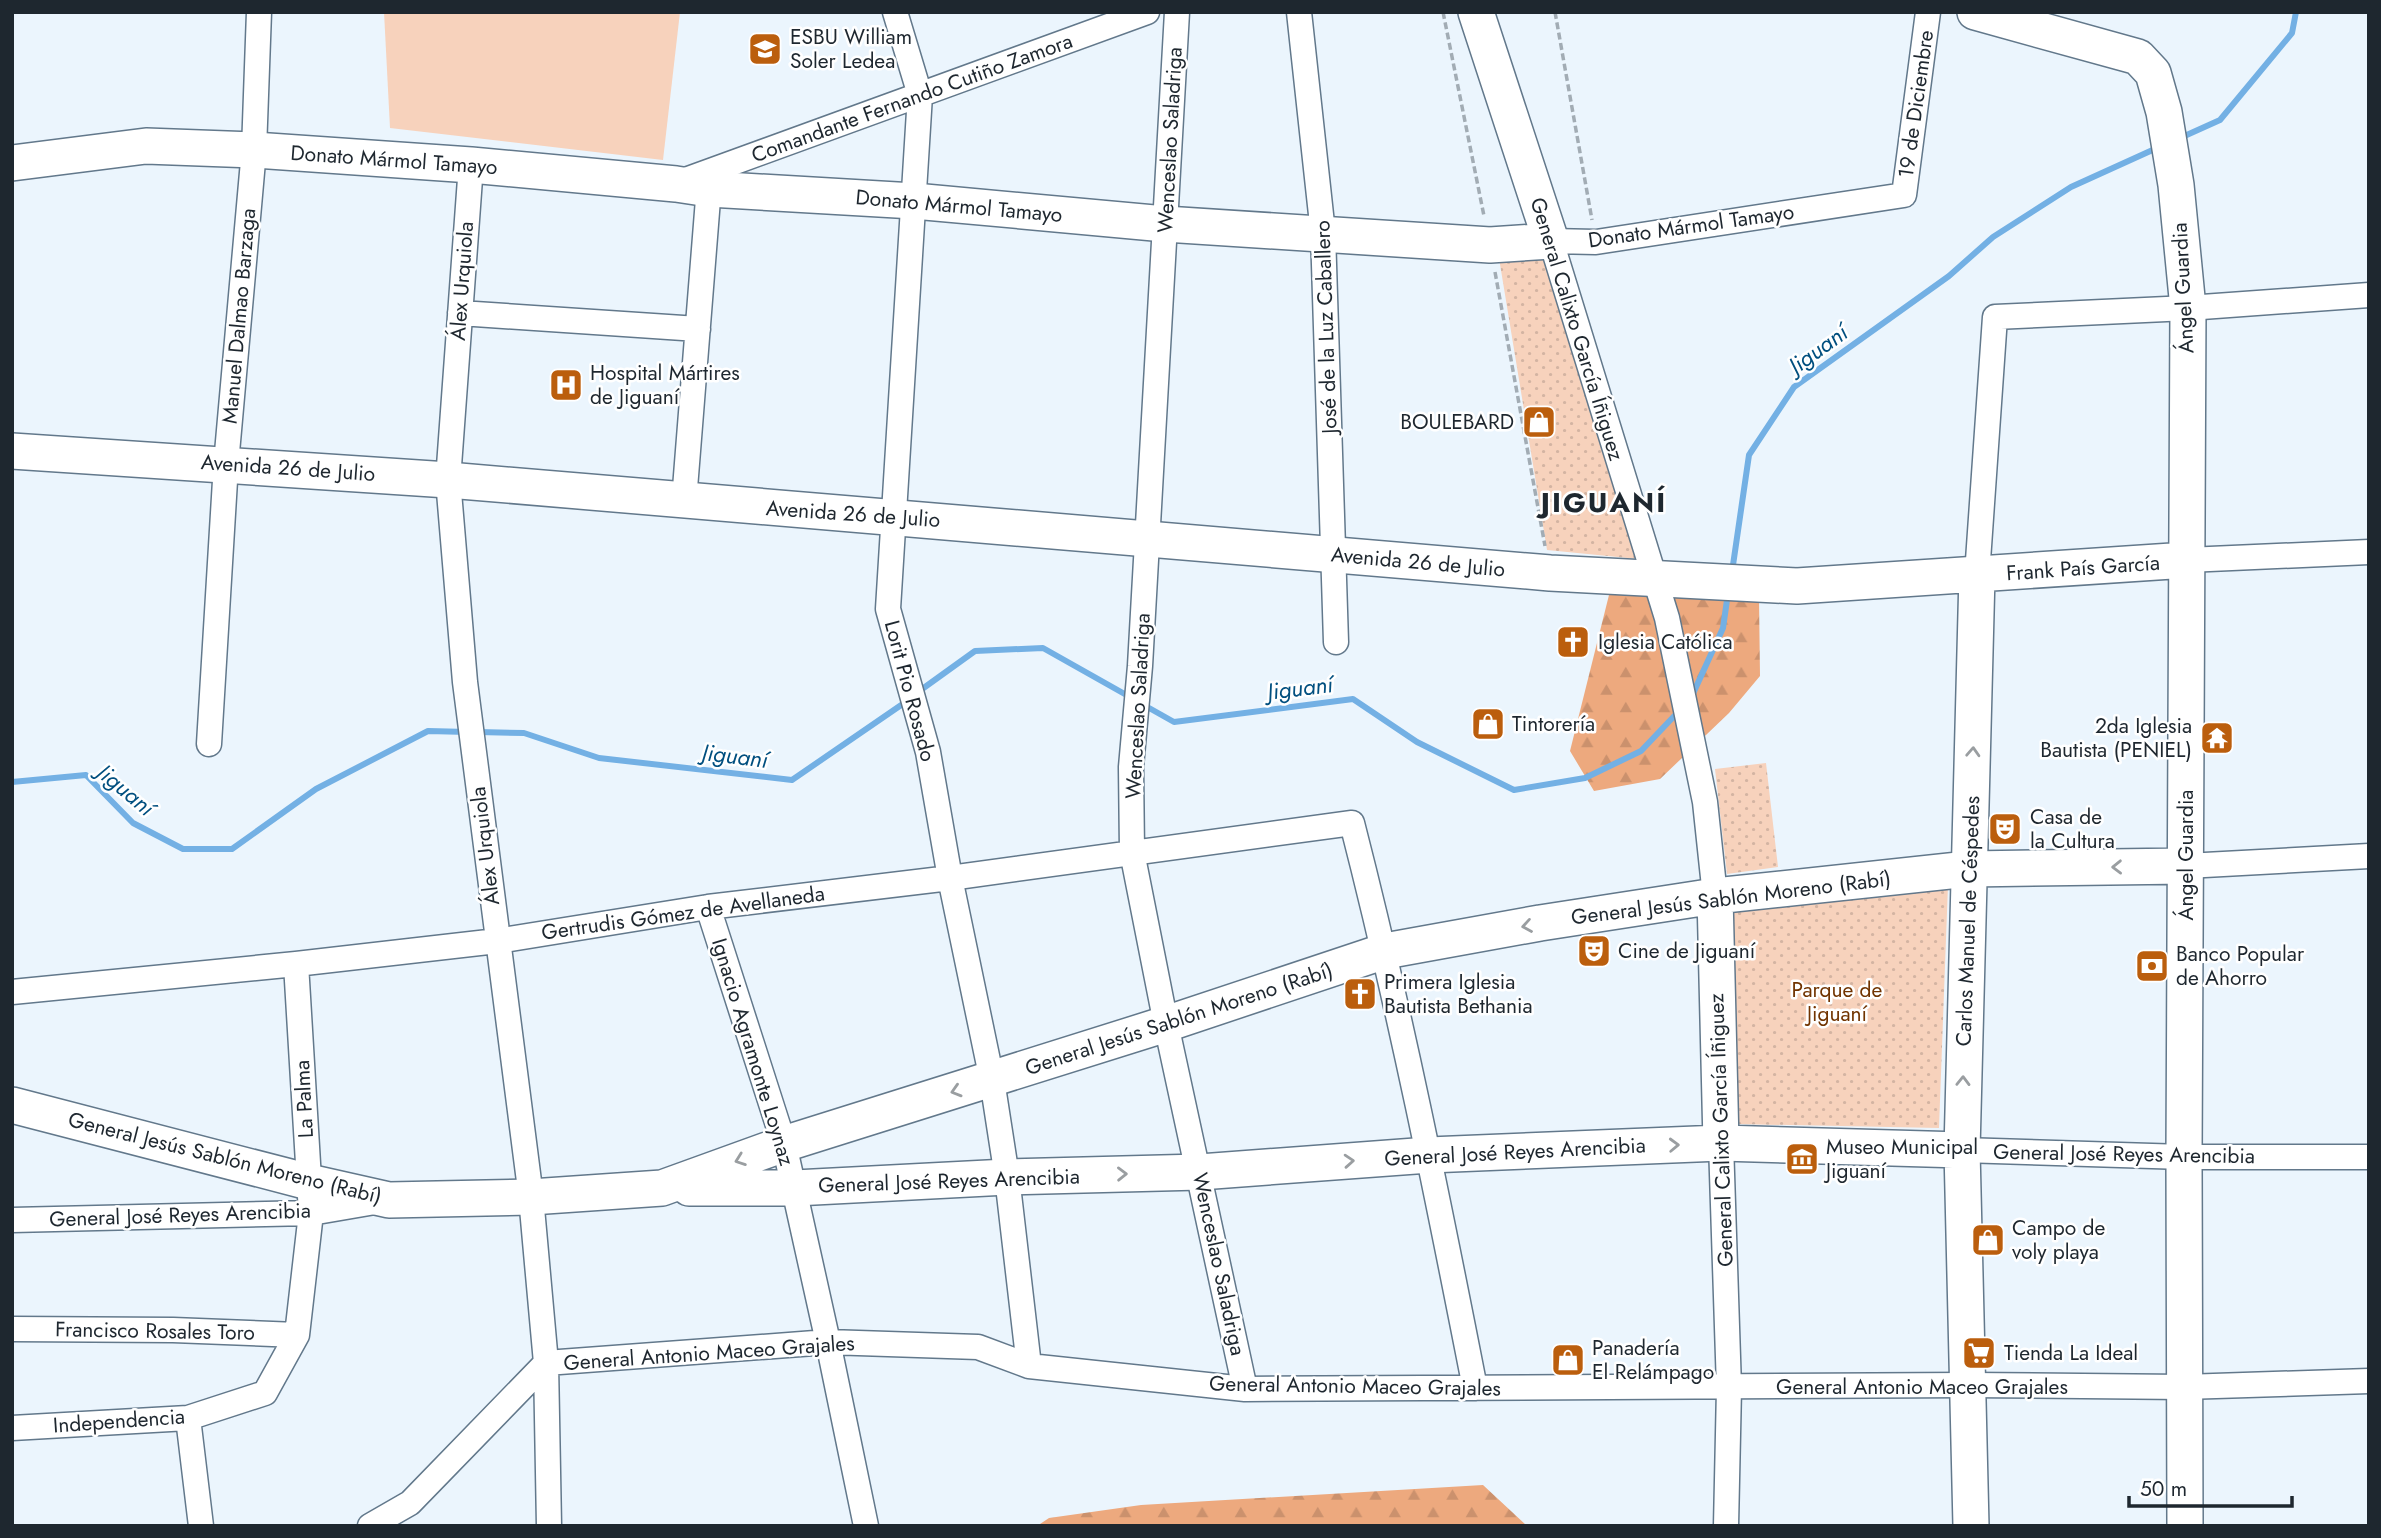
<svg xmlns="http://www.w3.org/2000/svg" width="2381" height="1538" font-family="Jost,sans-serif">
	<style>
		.grass { fill: url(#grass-dots) }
		.forest { fill: url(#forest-firs) }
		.garden { fill: #f7d2bc }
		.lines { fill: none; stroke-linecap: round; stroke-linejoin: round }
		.stream { stroke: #73b0e4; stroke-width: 6 }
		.street-casing { stroke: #62788b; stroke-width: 27 }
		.secondary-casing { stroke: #62788b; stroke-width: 38 }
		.path { stroke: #a2acb4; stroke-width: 3.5; stroke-dasharray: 7 3.5; stroke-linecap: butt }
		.street { stroke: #fff; stroke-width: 24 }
		.secondary { stroke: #fff; stroke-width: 35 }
		.oneway { stroke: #9a9ea1 }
		.labels { text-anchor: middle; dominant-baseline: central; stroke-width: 5; stroke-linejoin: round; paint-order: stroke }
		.poi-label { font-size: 21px; fill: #1e272f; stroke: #fff; text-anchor: start }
		.street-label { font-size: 21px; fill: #1e272f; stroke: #fff }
		.park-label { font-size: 21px; fill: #713400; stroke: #fff }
		.water-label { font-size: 23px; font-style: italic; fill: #014f7f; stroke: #fff }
		.district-label { font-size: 28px; font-weight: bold; letter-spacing: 2px; fill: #1e272f; stroke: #fff }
	</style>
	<defs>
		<pattern id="grass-dots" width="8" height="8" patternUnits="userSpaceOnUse" patternTransform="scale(1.75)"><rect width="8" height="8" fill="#f7d2bc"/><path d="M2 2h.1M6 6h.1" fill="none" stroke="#d3b4a2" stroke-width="1.8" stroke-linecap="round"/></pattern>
		<pattern id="forest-firs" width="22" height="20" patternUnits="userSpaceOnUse" patternTransform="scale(1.75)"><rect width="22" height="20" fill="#eda97e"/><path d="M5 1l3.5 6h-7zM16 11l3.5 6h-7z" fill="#cb916d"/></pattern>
	</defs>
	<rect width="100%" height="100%" fill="#ebf5fd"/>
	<path class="grass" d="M1498 252 1546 257 1648 560 1547 550Z
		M1766 763 1778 867 1727 874 1715 769Z
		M1948 885 1939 1128 1734 1124 1728 904Z"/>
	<path class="forest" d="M1703 593 1759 597 1760 676 1729 713 1660 779 1594 791 1570 751 1609 595Z
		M1483 1485 1527 1526H1037L1049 1518 1141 1505Z"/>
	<path class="garden" d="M384 12H680L663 160 390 128Z"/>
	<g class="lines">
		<path class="stream" d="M2180 138 2220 120 2292 33 2296 12
			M1732 572 1749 455 1794 387 1949 276 1993 237 2071 187 2157 148
			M918 692 975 651 1043 648 1130 697
			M1691 698 1723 628 1728 593
			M1142 704 1174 722 1353 699 1417 742 1514 790 1585 778 1641 751 1679 711
			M478 732 524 733 599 758 792 780 907 701
			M12 782 86 775 133 823 183 849H232L316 789 428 731 468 732"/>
		<defs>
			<path id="street" d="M895 12 920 95 888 609 928 752 950 878 992 1080 1007 1177 1029 1366
				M1177 12 1140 666 1131 767 1132 852 1166 1024 1245 1389
				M1299 12 1323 233 1336 642
				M471 165 448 480 465 682 531 1197 546 1363 549 1526
				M680 182 1147 12
				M460 313 698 329
				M684 501 710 174
				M2187 560 2369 552
				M1977 575 1995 317 2188 308 2369 295
				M209 744 226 464 254 150 259 12
				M2186 866 2369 856
				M1715 896 1705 802 1667 618 1551 241 1596 242 1904 195 1928 12
				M708 907 784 1144 828 1342 866 1526
				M12 992 296 964 497 941 708 907 950 878 1352 823C1400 1010 1438 1199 1475 1388
				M1721 1143 1729 1388 1726 1526
				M1962 1150 2184 1157H2369
				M12 1220 311 1213 375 1202
				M12 1329 173 1330 297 1335
				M188 1418 201 1526
				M12 1428 188 1418 265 1393 297 1335 311 1213 296 964
				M370 1526 410 1503 546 1363 828 1342 978 1347 1029 1366 1245 1389 1968 1385 2184 1387 2369 1381"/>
			<path id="secondary" d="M1975 12 2138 57 2153 73 2164 112 2176 185 2188 308 2184 1157 2185 1526
				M12 163 146 146 254 150 471 165 676 184 709 189 914 201 1165 224 1490 245 1551 241 1476 12
				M12 451 448 480 1550 573 1797 586 2187 560
				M1715 896 1721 1143
				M12 1105 309 1182 389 1200 531 1197 662 1188 784 1144 1166 1024 1385 951 1540 923 1715 896 1968 869 2186 866
				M689 1188H795L1007 1177 1200 1172 1429 1155 1721 1143 1962 1150
				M1971 1526 1962 1150 1977 575"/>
		</defs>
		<use href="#street" class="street-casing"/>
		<use href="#secondary" class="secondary-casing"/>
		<path class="path" d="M1443 12 1484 216
			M1555 12 1592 220
			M1495 272 1545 546"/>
		<use href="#street" class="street"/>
		<use href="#secondary" class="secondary"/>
	</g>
	<defs><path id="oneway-chevron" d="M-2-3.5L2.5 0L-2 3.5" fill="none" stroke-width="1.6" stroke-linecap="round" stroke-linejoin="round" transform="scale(1.75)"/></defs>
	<g class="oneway">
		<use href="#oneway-chevron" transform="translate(1973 752) rotate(-87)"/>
		<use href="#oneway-chevron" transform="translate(2117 867) rotate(179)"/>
		<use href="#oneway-chevron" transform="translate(1527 926) rotate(170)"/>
		<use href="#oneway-chevron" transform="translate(1963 1081) rotate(-89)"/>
		<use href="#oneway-chevron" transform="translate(956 1091) rotate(163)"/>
		<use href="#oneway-chevron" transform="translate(1674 1145) rotate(-2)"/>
		<use href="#oneway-chevron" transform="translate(740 1160) rotate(160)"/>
		<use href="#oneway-chevron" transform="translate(1349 1161) rotate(-4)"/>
		<use href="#oneway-chevron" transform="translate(1122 1174) rotate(-1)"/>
	</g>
	<defs>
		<symbol id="school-square" viewBox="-11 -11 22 22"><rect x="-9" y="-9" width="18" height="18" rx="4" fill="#bb5e0d" stroke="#fff"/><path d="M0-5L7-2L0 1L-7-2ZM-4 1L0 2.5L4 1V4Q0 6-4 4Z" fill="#fff"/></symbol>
		<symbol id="hospital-square" viewBox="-11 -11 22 22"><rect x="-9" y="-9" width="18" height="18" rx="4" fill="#bb5e0d" stroke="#fff"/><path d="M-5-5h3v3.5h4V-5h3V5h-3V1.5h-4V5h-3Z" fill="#fff"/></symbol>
		<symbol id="shop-square" viewBox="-11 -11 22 22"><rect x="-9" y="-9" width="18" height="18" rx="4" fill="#bb5e0d" stroke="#fff"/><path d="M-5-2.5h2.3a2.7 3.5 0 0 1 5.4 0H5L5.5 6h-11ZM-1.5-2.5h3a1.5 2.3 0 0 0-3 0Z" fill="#fff"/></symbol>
		<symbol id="church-square" viewBox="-11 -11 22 22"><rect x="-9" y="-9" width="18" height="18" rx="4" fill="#bb5e0d" stroke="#fff"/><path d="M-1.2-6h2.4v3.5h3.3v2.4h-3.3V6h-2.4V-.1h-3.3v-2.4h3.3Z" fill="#fff"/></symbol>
		<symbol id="temple-square" viewBox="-11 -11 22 22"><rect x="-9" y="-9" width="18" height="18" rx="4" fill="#bb5e0d" stroke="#fff"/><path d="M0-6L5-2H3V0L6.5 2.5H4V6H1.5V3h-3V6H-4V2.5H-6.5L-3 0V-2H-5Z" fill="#fff"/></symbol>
		<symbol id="theatre-square" viewBox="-11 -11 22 22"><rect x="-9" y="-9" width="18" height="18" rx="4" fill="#bb5e0d" stroke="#fff"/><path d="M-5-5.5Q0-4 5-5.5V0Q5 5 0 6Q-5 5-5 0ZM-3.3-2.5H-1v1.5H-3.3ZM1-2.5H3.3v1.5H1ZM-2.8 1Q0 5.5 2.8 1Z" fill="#fff"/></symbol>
		<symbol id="bank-square" viewBox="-11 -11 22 22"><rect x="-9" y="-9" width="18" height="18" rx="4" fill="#bb5e0d" stroke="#fff"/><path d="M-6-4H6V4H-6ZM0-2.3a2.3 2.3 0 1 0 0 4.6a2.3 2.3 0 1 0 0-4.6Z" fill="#fff"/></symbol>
		<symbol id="museum-square" viewBox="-11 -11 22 22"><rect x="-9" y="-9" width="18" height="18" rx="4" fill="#bb5e0d" stroke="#fff"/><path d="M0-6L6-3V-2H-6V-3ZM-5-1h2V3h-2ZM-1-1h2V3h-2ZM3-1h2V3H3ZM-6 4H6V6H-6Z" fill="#fff"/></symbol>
		<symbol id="supermarket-square" viewBox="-11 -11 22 22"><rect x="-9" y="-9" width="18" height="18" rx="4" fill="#bb5e0d" stroke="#fff"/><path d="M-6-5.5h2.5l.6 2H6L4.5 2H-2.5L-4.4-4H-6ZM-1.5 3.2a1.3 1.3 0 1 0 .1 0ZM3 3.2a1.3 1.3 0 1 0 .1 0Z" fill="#fff"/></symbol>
	</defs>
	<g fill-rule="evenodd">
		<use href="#school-square" x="746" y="30" width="38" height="38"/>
		<use href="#hospital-square" x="547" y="366" width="38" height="38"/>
		<use href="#shop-square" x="1520" y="403" width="38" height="38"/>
		<use href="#church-square" x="1554" y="623" width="38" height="38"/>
		<use href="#shop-square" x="1469" y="705" width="38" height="38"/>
		<use href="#temple-square" x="2198" y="719" width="38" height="38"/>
		<use href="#theatre-square" x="1986" y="810" width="38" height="38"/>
		<use href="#theatre-square" x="1575" y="932" width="38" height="38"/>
		<use href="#bank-square" x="2133" y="947" width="38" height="38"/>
		<use href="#church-square" x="1341" y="975" width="38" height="38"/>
		<use href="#museum-square" x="1783" y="1140" width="38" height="38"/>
		<use href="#shop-square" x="1969" y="1221" width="38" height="38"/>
		<use href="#supermarket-square" x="1960" y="1334" width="38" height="38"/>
		<use href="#shop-square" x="1549" y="1341" width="38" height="38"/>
	</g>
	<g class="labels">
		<g class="poi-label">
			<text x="790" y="37">ESBU William<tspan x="790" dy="24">Soler Ledea</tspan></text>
			<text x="590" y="373">Hospital Mártires<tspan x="590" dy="24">de Jiguaní</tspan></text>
			<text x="1514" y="422" text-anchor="end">BOULEBARD</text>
			<text x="1598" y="642">Iglesia Católica</text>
			<text x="1512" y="724">Tintorería</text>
			<text x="2192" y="726" text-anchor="end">2da Iglesia<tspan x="2192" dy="24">Bautista (PENIEL)</tspan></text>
			<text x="2030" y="817">Casa de<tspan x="2030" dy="24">la Cultura</tspan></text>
			<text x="1618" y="951">Cine de Jiguaní</text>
			<text x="2176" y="954">Banco Popular<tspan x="2176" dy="24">de Ahorro</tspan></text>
			<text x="1384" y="982">Primera Iglesia<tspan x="1384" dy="24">Bautista Bethania</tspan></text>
			<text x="1826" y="1147">Museo Municipal<tspan x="1826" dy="24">Jiguaní</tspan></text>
			<text x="2012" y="1228">Campo de<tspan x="2012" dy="24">voly playa</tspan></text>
			<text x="1592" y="1348">Panadería<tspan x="1592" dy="24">El Relámpago</tspan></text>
			<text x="2004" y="1353">Tienda La Ideal</text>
		</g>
		<g class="street-label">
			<text transform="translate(912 98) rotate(-20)">Comandante Fernando Cutiño Zamora</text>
			<text transform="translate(1916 104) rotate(-82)">19 de Diciembre</text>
			<text transform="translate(1170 140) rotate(-87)">Wenceslao Saladriga</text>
			<text transform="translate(394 160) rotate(4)">Donato Mármol Tamayo</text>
			<text transform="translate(959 206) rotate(5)">Donato Mármol Tamayo</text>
			<text transform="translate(1691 226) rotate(-8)">Donato Mármol Tamayo</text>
			<text transform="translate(462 281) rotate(-86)">Álex Urquiola</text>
			<text transform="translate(2183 288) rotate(-93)">Ángel Guardia</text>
			<text transform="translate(239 316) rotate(-85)">Manuel Dalmao Barzaga</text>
			<text transform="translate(1326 327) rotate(-92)">José de la Luz Caballero</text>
			<text transform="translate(1577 329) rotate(73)">General Calixto García Íñiguez</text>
			<text transform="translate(288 468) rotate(4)">Avenida 26 de Julio</text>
			<text transform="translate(853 514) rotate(4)">Avenida 26 de Julio</text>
			<text transform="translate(1418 562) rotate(5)">Avenida 26 de Julio</text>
			<text transform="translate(2083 568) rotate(-4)">Frank País García</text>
			<text transform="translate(910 691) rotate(75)">Lorit Pio Rosado</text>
			<text transform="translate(1138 706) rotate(-87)">Wenceslao Saladriga</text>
			<text transform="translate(485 846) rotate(-97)">Álex Urquiola</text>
			<text transform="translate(2186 855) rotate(-90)">Ángel Guardia</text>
			<text transform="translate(1731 898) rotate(-7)">General Jesús Sablón Moreno (Rabí)</text>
			<text transform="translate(683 913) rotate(-8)">Gertrudis Gómez de Avellaneda</text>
			<text transform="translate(1968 921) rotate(-88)">Carlos Manuel de Céspedes</text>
			<text transform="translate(1179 1019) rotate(-18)">General Jesús Sablón Moreno (Rabí)</text>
			<text transform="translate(753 1052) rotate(73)">Ignacio Agramonte Loynaz</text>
			<text transform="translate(304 1099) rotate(-93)">La Palma</text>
			<text transform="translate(1721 1130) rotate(-92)">General Calixto García Íñiguez</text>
			<text transform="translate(1515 1152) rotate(-3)">General José Reyes Arencibia</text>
			<text transform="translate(2124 1154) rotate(1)">General José Reyes Arencibia</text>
			<text transform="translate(225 1158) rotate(14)">General Jesús Sablón Moreno (Rabí)</text>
			<text transform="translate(949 1181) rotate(-2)">General José Reyes Arencibia</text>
			<text transform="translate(180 1215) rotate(-2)">General José Reyes Arencibia</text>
			<text transform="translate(1219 1264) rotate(78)">Wenceslao Saladriga</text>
			<text transform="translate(155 1331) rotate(1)">Francisco Rosales Toro</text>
			<text transform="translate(709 1353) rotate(-4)">General Antonio Maceo Grajales</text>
			<text transform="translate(1355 1386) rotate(1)">General Antonio Maceo Grajales</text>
			<text x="1922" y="1387">General Antonio Maceo Grajales</text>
			<text transform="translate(119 1421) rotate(-4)">Independencia</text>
		</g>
		<g class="park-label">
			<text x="1837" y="990">Parque de<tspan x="1837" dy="24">Jiguaní</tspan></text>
		</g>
		<g class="water-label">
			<text transform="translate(1818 349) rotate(-36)">Jiguaní</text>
			<text transform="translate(1300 688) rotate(-7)">Jiguaní</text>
			<text transform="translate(735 756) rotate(7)">Jiguaní</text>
			<text transform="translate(126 790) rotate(40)">Jiguaní</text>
		</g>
		<g class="district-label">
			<text x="1604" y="502">JIGUANÍ</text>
		</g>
	</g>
	<rect width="2381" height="1538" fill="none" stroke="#1e272f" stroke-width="28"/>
	<path d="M2129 1496v10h163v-10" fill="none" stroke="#1e272f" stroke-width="3.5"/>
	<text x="2140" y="1496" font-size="21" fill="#1e272f" stroke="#ffffff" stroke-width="5" paint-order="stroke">50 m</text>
</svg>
